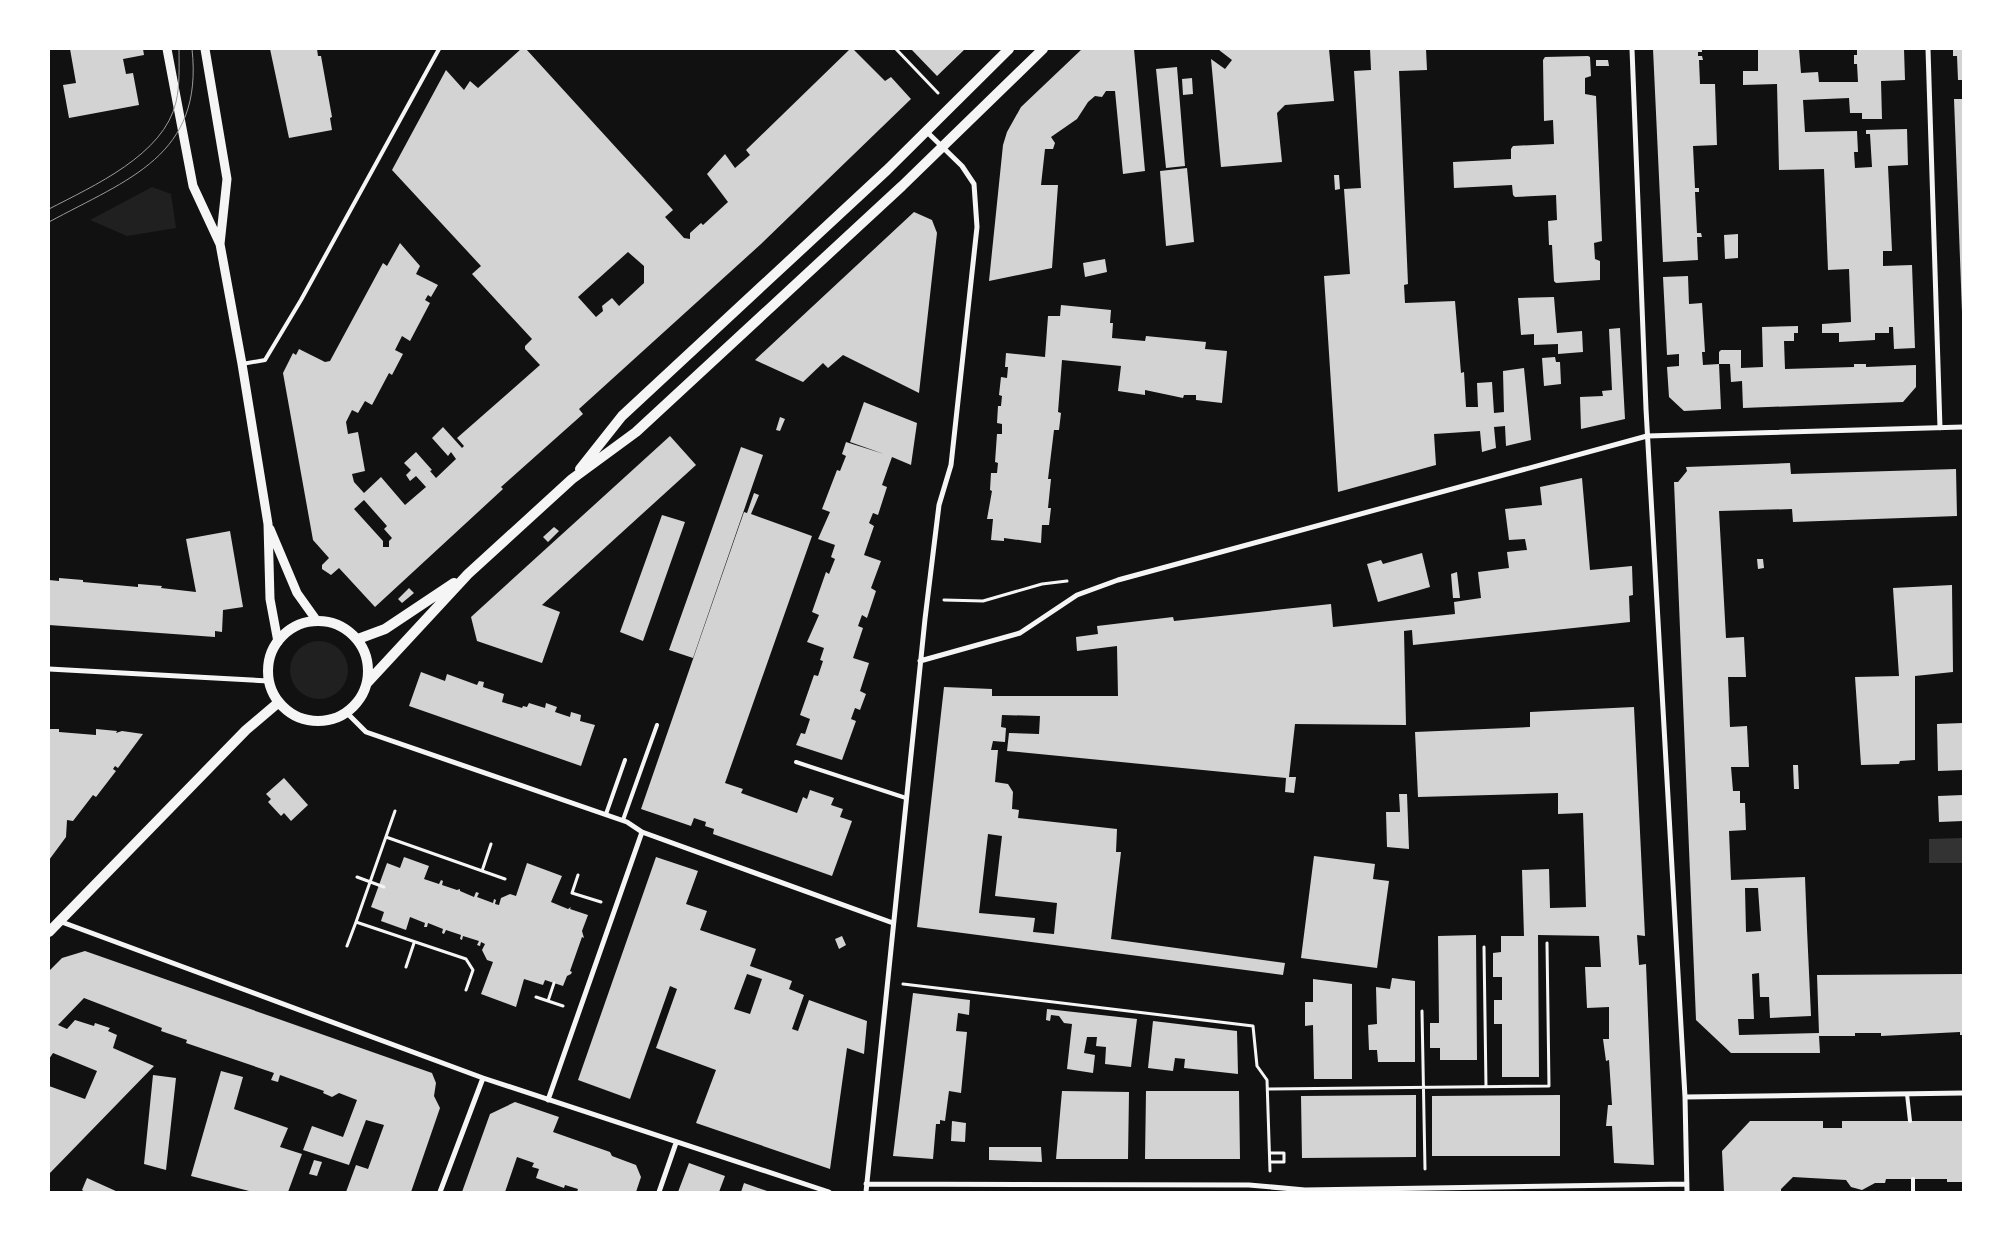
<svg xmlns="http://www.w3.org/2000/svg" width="2012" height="1241" font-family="'Alegreya Sans',sans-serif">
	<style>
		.green { fill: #202020 }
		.water { fill: #333 }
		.building { fill: #d3d3d3; fill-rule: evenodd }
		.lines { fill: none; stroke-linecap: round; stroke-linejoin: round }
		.path { stroke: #f5f5f5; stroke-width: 3 }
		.service { stroke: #f5f5f5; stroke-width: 4 }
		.minor { stroke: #f5f5f5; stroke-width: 5 }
		.tertiary { stroke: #f5f5f5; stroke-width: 9 }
		.secondary { stroke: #f5f5f5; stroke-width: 10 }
		.tram { stroke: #9a9a9a; stroke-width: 1 }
	</style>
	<rect width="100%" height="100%" fill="#111"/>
	<path class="green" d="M152 187 171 194 176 228 127 236 90 220Z
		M290 670a29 29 0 1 1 58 0a29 29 0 1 1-58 0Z"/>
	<path class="water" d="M1963 838V863H1929V839Z"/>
	<path class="building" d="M70 49H143L144 55 123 59 126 74 133 73 139 105 69 118 63 85 76 83Z
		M270 49H317L318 56H321L332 117 330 118 332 130 289 138Z
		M521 49H526L673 210 665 217 684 238 690 239V233L701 223 703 225 728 202 707 174 725 154 735 168 750 155 746 150 850 49H853L885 81 891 77 911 99 761 244 579 409 583 414 501 487 503 489 375 607 339 568 331 575 322 569V565L329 558 313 540 283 373 293 353 296 355 299 349 325 362 330 361 383 263 387 266 400 243 420 266 416 274 438 285 431 297 428 295 425 300 430 303 410 341 402 336 395 350 403 354 392 375 389 373 372 405 365 401 358 413 352 410 346 422 348 434 358 432 365 471 352 474 354 482 364 493 381 477 405 505 426 487 416 476 410 481 406 475 411 470 404 463 416 452 432 470 430 471 436 478 456 459 451 452 448 456 432 438 443 427 462 448 464 446 457 438 540 365 525 349V346L532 339 472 274 481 266 392 170 446 70 464 90 470 81 478 88ZM628 252 644 266V283L619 306 612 298 602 306 603 311 596 317 578 297ZM364 500 387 526 384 529 392 538 389 541V547H383V541L354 509Z
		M911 49H965L937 76Z
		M1082 49H1134L1145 171 1123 174 1115 91H1106L1102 97 1095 96 1088 102 1077 119 1051 137 1055 143 1053 149H1045L1041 185H1058L1052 268 989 281 1003 145 1007 132 1021 107Z
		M1329 49 1334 101 1285 105 1277 113 1282 162 1221 167 1211 59 1225 69 1232 60 1219 50Z
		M1370 49H1426L1427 70 1399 71 1408 284 1404 285 1405 303 1455 301 1461 373 1464 372 1466 407H1478L1477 383 1492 382 1494 413 1504 412 1503 371 1524 368 1531 440 1506 446 1505 426 1494 427 1496 448 1482 452 1480 431 1434 434 1436 465 1338 492 1324 276 1350 274 1344 189 1361 188 1354 71 1371 70Z
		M1653 49H1702V52H1698V56H1702L1703 60H1699L1700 84H1715L1717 145 1693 146 1695 188H1699V192H1695L1697 233H1701L1702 237H1697L1698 260 1663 262Z
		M1758 49H1799L1801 73 1818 72 1819 82H1858L1857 64H1854V55H1857V49H1904L1905 80 1881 81 1882 119H1862V113H1850L1849 98 1803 100 1805 132 1857 131 1858 152H1854L1855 168 1872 167 1870 134H1866V130L1907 129 1908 165 1888 166 1892 251H1883V266L1912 265 1915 348 1894 349 1893 327H1889V333H1875V340L1839 342V333H1822V324L1851 322 1849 269 1828 270 1824 169 1779 170 1777 84 1743 85V71H1758Z
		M1953 49H1963V80H1958L1957 56H1953Z
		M1588 56 1590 57 1591 76 1585 78V94L1596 96 1602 241 1594 243 1595 259 1600 261V280L1556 283 1554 281 1552 245H1549L1548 221 1557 220 1556 195 1515 197 1513 195 1512 185 1454 188 1453 162 1511 159V149L1513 146 1554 144 1553 120 1544 121 1543 60 1545 57Z
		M1596 60H1608L1609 66H1596Z
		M1177 67 1185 166 1166 168 1156 69Z
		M1192 78 1193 94 1183 95 1182 79Z
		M1954 99H1963V312H1962Z
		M1187 168 1194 242 1166 246 1160 171Z
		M1334 175H1339L1340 189 1335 190Z
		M914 212 932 220 937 233 919 393 843 355 828 368 823 363 803 382 755 360Z
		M1738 234V258L1725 259 1724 235Z
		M1105 259 1107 272 1085 277 1083 263Z
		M1688 276 1689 304 1702 303 1705 352H1702L1703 365 1719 364 1721 409 1684 411 1669 397 1667 367 1679 366V354L1667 355 1663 277Z
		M1554 297 1557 333 1582 331 1583 352 1558 354V344L1534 345V334L1521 335 1518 298Z
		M1061 305 1111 310 1110 323H1113L1112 338 1145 341 1146 336 1206 342 1205 349 1227 351 1222 403 1196 400V395H1184L1183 398 1145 390V395L1118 391 1121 366 1062 360 1058 412 1061 413 1059 430H1054L1048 479H1051L1048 508H1051L1049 525H1042L1041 543 1004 538V541L991 540 993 519H987L992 491 990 490 991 473H997L998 463 995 462 997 434H1002V424L997 423 998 406H1001L1002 396 999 395 1001 377 1007 378 1008 367H1005L1006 353 1045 357 1048 316H1060Z
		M1798 326V333H1794V341H1784L1785 369 1854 367V364H1866V367L1916 365V387L1903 402 1743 408 1742 381 1731 382 1730 364H1719V352L1721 350H1741V368L1763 367 1762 327Z
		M1620 328 1625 419 1581 429 1580 397 1603 396 1602 391 1612 390 1609 329Z
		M1555 357 1556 362H1560L1561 384 1544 386 1542 358Z
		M864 402 917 423 911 465 892 457 882 485 887 487 878 515 873 513 869 523 874 526 864 555 881 561 871 588 876 591 867 618 862 615 858 626 863 628 853 658 869 663 860 691 866 694 860 710 855 708 851 719 856 721 842 760 796 745 801 733 805 734 810 719 800 715 814 675 818 676 823 661 820 660 824 648 807 642 819 615 812 612 826 572 829 574 835 559 831 557 835 545 818 539 830 512 822 509 837 470 840 471 846 456 842 454 846 442 884 454 850 442Z
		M780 417 785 419 780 431 776 430Z
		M670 436 696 465 542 605 560 612 542 663 477 641 471 617Z
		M741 447 763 455 693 658 669 650Z
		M1790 463 1791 474 1956 469 1957 516 1793 522 1792 509 1719 511 1726 638 1744 637 1746 677H1728L1730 727 1747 726 1749 767H1731L1733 791H1740V803H1745L1746 830 1729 831 1731 880 1805 877 1807 929 1811 1016 1770 1018 1769 997H1760L1759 973 1752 974 1754 1019H1738L1739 1035 1819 1033 1817 975 1963 974V1035H1960V1032L1881 1036V1033H1855V1036H1819L1820 1053H1731L1696 1020 1674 482H1678L1687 471 1686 467ZM1745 888H1758L1761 931 1746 932Z
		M1582 478 1590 570 1632 566 1633 595 1629 596 1630 622 1413 645 1412 630 1404 631 1406 725 1295 724 1289 777H1296L1294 793 1285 792 1286 778 1007 751 1009 733 1039 734 1040 716 1002 715 1001 727 1006 728 1005 742 993 741 991 750H998L995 782 1008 784 1013 792 1012 809 1019 810 1018 818 1117 829 1116 852H1121L1111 939 1285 963 1283 975 917 927 944 687 992 689V696H1118L1117 646 1077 651 1076 637 1098 634 1097 626 1173 617 1174 621 1331 604 1333 627 1455 614 1454 602 1481 598 1478 572 1509 568 1507 552 1527 550 1525 539 1509 540 1505 509 1542 505 1540 487ZM988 834 1002 836 995 896 1057 903 1054 934 1033 932 1035 918 979 913Z
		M754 493 759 495 751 514 812 536 725 783 743 789 741 793 797 813 803 797 807 799 810 790 834 798 831 805 843 809 840 817 852 821 832 876 713 834 714 829 705 826 706 822 694 818 691 826 641 809 744 512 747 513Z
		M662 515 685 522 643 641 620 632Z
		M554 527 559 531 548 542 543 537Z
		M230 531 243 607 223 610 222 632 215 631V637L49 625V580L59 581V578L83 580V582L138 587V584L162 586 161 588 196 592 186 539Z
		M1422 553 1430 587 1378 602 1367 564 1381 560 1383 564Z
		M1757 559H1763L1764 568 1758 569Z
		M1457 572 1460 598H1453L1451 574Z
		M1952 585 1953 672 1915 676V760L1900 761 1899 764 1861 765 1855 677 1899 676 1893 588Z
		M409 588 414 593 402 603 398 599Z
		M421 672 445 681 447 674 477 685 479 681 484 682 483 687 504 694 502 702 522 708 523 706 527 707 529 703 545 708 546 703 557 707 555 712 570 717 571 712 581 715 580 721 595 725 581 766 409 706Z
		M1634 707 1645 936 1637 935 1639 965 1646 964 1654 1165 1614 1163 1612 1126H1606L1608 1105H1612L1609 1060 1606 1061 1603 1039H1609V1007L1587 1008 1585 967H1601L1599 936 1538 935 1539 1077H1502V1024H1494V1000H1502V977H1493V953L1501 952V936H1524L1522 870 1549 869 1550 908 1586 907 1583 813 1558 814V793L1418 797 1415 732 1530 727V712Z
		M1963 723V770L1938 771 1937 724Z
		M49 729H59V732L96 735V729L117 731 116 733 122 731 143 734 118 768 115 766 113 769 116 771 96 797 93 795 73 821 67 820 66 837 49 860Z
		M1793 765H1798L1799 789H1794Z
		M284 778 308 805 291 821 284 813 281 816 268 802 271 799 266 794Z
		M1399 794H1407L1409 849 1387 847 1386 812H1400Z
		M1963 795V821L1939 822 1938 796Z
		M1314 856 1375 864 1373 879 1389 881 1377 968 1301 958Z
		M404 857 429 866 424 879 439 884 441 880 443 881 442 885 457 890 460 889V891L474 897 476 892 479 893 477 897 493 903 494 899 496 900 495 904 499 905 501 898 510 894 516 896 527 863 562 876 551 902 568 909 571 907 570 909 588 915 582 931 584 938 582 937 570 971 572 972 571 974 567 976 563 986 545 980 543 985 524 979 516 1007 481 994 493 962 487 960 482 950 485 944 481 942 480 946 477 945 479 941 463 936 462 940 460 939 461 935 446 930 444 934 442 933 443 929 428 923 427 927H424L425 923 410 917 406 930 381 921 384 912 371 907 387 863 400 868Z
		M656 857 698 871 686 904 707 911 700 930 756 949 750 966 792 981 789 989 804 995 792 1029 798 1031 809 1000 867 1021 864 1054 847 1048 830 1169 696 1123 716 1070 656 1048 677 989 670 986 630 1099 578 1080ZM747 974 762 979 750 1014 734 1009Z
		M1476 935 1477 1060H1440V1048H1430V1023H1439L1438 936Z
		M842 936 846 945 839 949 835 939Z
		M85 951 432 1073 436 1083 434 1096 440 1108 411 1192H346L356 1165 368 1169 384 1125 366 1120 349 1165 303 1150 312 1126 343 1137 357 1100 339 1093 332 1097 323 1093 324 1091 280 1075 278 1082 271 1080 274 1073 186 1043 187 1040 161 1031 162 1028 84 998 58 1025 67 1029 75 1020 94 1026 95 1023 110 1028 108 1031 117 1035 113 1048 154 1066 49 1174V1086L85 1099 97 1071 53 1053 49 1059V971L62 958Z
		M1392 978 1415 981V1062H1378L1377 1050H1369L1368 1025 1377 1024 1376 987 1390 989Z
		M1313 979 1352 984V1079H1314L1313 1025 1305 1026V1002H1313Z
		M913 993 970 1000 969 1015 958 1013 956 1031 967 1032 961 1093 949 1091 945 1121 940 1120V1124H936L933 1159 893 1156Z
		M1047 1009 1137 1019 1131 1067 1105 1064 1106 1047 1096 1046 1097 1037H1087L1084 1053 1095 1055 1093 1073 1067 1069 1072 1024 1064 1023 1059 1016 1051 1015 1050 1021 1046 1020Z
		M1153 1021 1237 1031 1238 1074 1184 1068 1185 1059 1175 1058 1173 1071 1148 1068Z
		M221 1071 243 1077 234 1109 288 1128 280 1147 302 1154 288 1192H253L191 1176Z
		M153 1075 176 1078 166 1170 144 1164Z
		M1062 1091 1129 1092 1128 1159H1056Z
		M1146 1091H1239L1240 1159H1145Z
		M1416 1095V1157L1302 1158 1301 1096Z
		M1560 1095V1156H1432V1096Z
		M515 1102 559 1117 553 1132 610 1152 612 1156 636 1165 641 1177 636 1192H577L578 1189 565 1185 564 1188 536 1178 539 1169 532 1167 534 1163 517 1157 505 1192H462L490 1114Z
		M952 1121 966 1123 965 1142 951 1141Z
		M1750 1121H1823V1128H1842V1121H1963V1182H1947V1179H1886L1885 1183H1875L1862 1190 1851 1187 1846 1180 1793 1177 1781 1189V1192H1724L1722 1151Z
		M989 1147H1041L1042 1162 989 1160Z
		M314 1160 322 1162 317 1176 309 1174Z
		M689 1163 725 1176 719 1192H678Z
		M87 1178 118 1192H85L82 1190Z
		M744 1183 770 1192H741Z"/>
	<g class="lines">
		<path class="path" d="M896 49 938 93
			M944 600 983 601 1042 584 1067 581
			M395 811 356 922 466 959 473 970 466 990
			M386 837 505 879
			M482 871 491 844
			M578 875 572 893 601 902
			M357 877 384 887
			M347 946 356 922
			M1484 947 1486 1087
			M406 967 414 943
			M903 984 1253 1026 1257 1066 1267 1080 1270 1171
			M536 997 563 1006
			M548 1001 554 983
			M1422 1011 1425 1169
			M1268 1089 1549 1086 1547 943
			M1270 1153H1284V1162H1270"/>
		<path class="service" d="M242 364 265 360 301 300 439 49
			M796 762 906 798
			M606 814 625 760
			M623 820 657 725
			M1907 1094 1910 1121
			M1913 1179V1192"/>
		<path class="minor" d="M1632 49 1646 409 1685 1097 1687 1192
			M1928 49 1940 428
			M920 661 1020 633 1077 595 1118 580 1647 436 1963 427
			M49 669 269 681
			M346 712 366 732 627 822 642 832 893 923
			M59 921 483 1078 829 1192
			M1685 1097 1963 1093
			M548 1100 642 832
			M866 1184 1249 1185 1305 1190 1687 1184
			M440 1192 483 1078
			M659 1192 676 1143
			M866 1192 925 619 939 505 951 465 977 227 974 184 962 166 926 131"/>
		<path class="tertiary" d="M167 49 193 186 220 244 242 364 268 524 270 599 278 642
			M205 49 227 179 220 244
			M270 529 297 593 317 621"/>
		<path class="secondary" d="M580 469 622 416 887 170 1009 49
			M268 671a50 50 0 1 1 100 0a50 50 0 1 1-100 0Z
			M358 639 385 629 454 583
			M367 683 468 574 572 479 636 432 902 186 1043 49
			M49 932 246 730 279 702"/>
		<path class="tram" d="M49 209C93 186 164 155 176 102 180 85 179 66 179 49
			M49 222C128 179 204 156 192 49"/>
	</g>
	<rect width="2012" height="1241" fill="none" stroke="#ffffff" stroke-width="100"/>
</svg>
